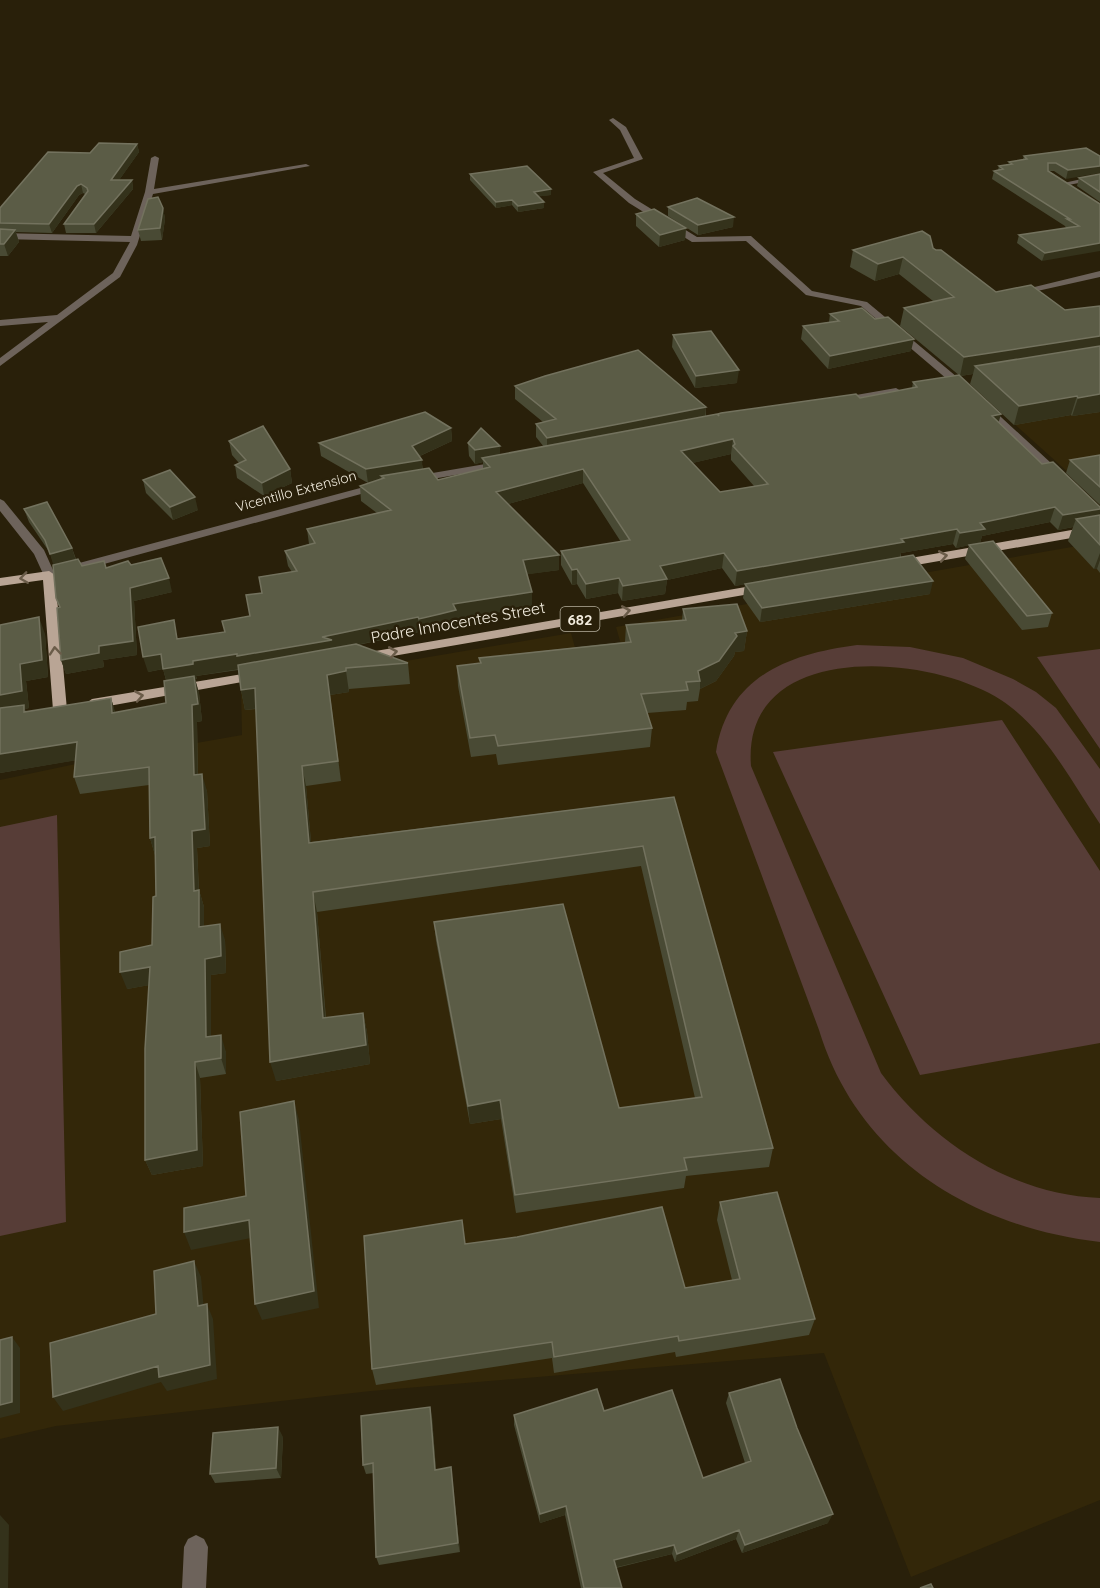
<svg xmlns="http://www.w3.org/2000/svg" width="1100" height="1588" font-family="Quicksand,sans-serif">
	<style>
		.built { fill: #332709 }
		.green { fill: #573d37 }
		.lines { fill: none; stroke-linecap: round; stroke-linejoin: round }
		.minor { fill: #6d635b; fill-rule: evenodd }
		.primary { fill: #b9a595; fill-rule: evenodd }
		.wall { fill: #494a34; fill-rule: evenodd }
		.shaded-wall { fill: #34321b }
		.building { fill: #5b5c46; stroke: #73725e; stroke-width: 1.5; fill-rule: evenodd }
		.oneway { stroke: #6a5c49 }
		.labels { text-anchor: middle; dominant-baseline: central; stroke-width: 5; stroke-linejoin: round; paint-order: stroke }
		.far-street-label { font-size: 14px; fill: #f3eddf; stroke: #29200a }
		.shield { fill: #29200a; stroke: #b6b09f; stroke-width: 1.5 }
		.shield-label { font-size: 15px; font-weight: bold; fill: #f3eddf }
		.street-label { font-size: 16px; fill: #f3eddf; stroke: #29200a }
	</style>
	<rect width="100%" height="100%" fill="#29200a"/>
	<path class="built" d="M1100 366V501L972 386Z
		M1100 542V1500L911 1577 824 1353 371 1391 56 1426 0 1439V780L71 765 242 735 241 689 571 633 579 662 624 655 616 627Z"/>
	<path class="green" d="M857 645 910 647 963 658 1013 679 1036 692 1056 708 1100 769V824C1071 781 1045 729 1001 700 929 653 741 639 751 766L881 1073C932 1142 1012 1195 1100 1198V1242C972 1227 858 1158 819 1030L716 752C728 676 789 654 857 645Z
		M1100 649V749L1037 657Z
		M1002 720 1100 871V1043L920 1075 773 752Z
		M57 815 66 1222 0 1236V827Z"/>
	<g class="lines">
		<path class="minor" d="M613 118 626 127 643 159 603 173 635 199 697 237 751 236 812 291 867 302 969 387V391H961L861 306 806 295 746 241 692 242 629 203 593 172 634 158 620 130 609 120Z
			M155 156 159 158 154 189 306 164 310 166 153 194 137 245 120 277 0 366V358L48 322 0 326V320L57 315 113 273 130 242 0 239V233L131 236 145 192 151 158Z
			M1100 175V179L1063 186 1059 184Z
			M1100 271V277L1015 296 1010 293Z
			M896 388 901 391 900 393 839 404 834 401 839 398Z
			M985 405 989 406 1064 475V479H1056L981 410V406Z
			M503 461 509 464 507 466 415 482 409 479 415 476Z
			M379 483 383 484V488L49 579 45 578 34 554 0 511V499L4 501 44 550 53 570Z
			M196 1535 204 1539 208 1547 206 1588H182L184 1547 188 1539Z"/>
		<path class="primary" d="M1100 525V533L899 568 893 564 899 560Z
			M49 571 55 575 67 710 60 715 53 710 43 580 0 586V578Z
			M763 584 767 585 769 588 767 591 364 661 357 657 364 653Z
			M260 671 265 672 267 675 265 678 92 709 85 704 92 699Z"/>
	</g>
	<path class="wall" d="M137 144 139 152 119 180H132L133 189 96 233H66L64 224 85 194 83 193 79 195 52 233 16 232 19 242 8 256H0V208L90 153Z
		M1086 148 1066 179 1054 171H1049L1100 204 1042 261 1017 243 1019 235 1066 228 1065 226 992 179 994 171 998 170 999 166 1008 165 1009 162 1023 159 1024 156Z
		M470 174 551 195 539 196 544 208 518 212 512 205 496 208 470 180Z
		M1100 174V202L1077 186 1079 178Z
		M668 207 733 227 698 235 668 216Z
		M163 208 165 219 162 240 141 241 138 230Z
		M636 214 686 228 685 240 659 247 636 226Z
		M933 248 1100 412 1072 416 1071 415 1014 425 970 384 973 374 960 376 900 326 904 308 933 301 899 274 875 281 850 267 853 250Z
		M830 314 911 351 828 369 801 339 803 326 829 322Z
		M673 335 737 383 695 388 672 347Z
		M913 382 999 423 1038 460 1100 515V573L1097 569H1094L1068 541 1073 527 1058 530 1050 522 982 536 980 543 1052 613 1048 627 1022 630 965 559 969 545 956 548 953 544 901 553V557L930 594 760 622 743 598 745 584 735 586 722 568 667 580 665 594 622 601 618 593 586 599 577 584 572 585 561 565V551L621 542 583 483 508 504 559 555V570L527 574 532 607 456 619 457 625 421 634 419 632 358 645 408 663 410 684 349 689V692L330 695 341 781 306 786 311 842 674 797 773 1148 769 1167 686 1176 684 1188 516 1213 501 1119 470 1124 436 941 434 922 619 1108 695 1098 641 866 317 912 326 1018 363 1013 367 1032 370 1064 276 1081 256 709 245 710 241 690 238 670 196 676 197 679H195L199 693 202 721 197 722 198 775 207 791 210 846 197 848 199 890 204 907V926L225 940 226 973 211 975V1036L226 1052V1074L200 1078 203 1166 152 1175 145 1160 149 985 127 989 152 945 156 896 155 855 150 838 149 785 80 794 74 777 76 760 0 773V625L45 634 48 677 26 681 29 708 25 709 26 712 111 698 115 713 166 703V680L163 669 148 672 179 639 225 632 250 616 262 593 292 572 288 566 285 551 309 544 307 529 377 513 361 501 360 486 373 482 368 483 321 456 319 443 451 428 452 441 420 456 423 469 438 480 483 469V462L475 464 469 456 468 443 500 455 544 447 536 437V424L543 422 515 399V386L706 407V416L860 398 912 388ZM731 454V460L754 486 720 492 692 463Z
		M229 441 290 469 292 483 264 496 237 478 235 465 239 463 232 455Z
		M1100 455V505L1066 473 1070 460Z
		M143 480 198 510 173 520 146 493Z
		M24 509 72 548 76 559 82 566 106 568 131 565 172 592 134 601 137 655 103 660 104 667 66 674 61 660 59 607 56 598 54 565 50 553 29 522Z
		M683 609 747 631 744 651 735 652 734 656 716 681 700 689 698 701 687 702 686 710 647 713 652 728 650 747 498 765 496 754 471 757 458 686 457 666 480 663 479 658 625 642 626 625 682 620Z
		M720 1202 815 1319 809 1335 676 1357 675 1352 554 1373 552 1358 376 1385 372 1369 465 1244 685 1288 732 1280 717 1220Z
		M729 1393 828 1523 742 1553 736 1539 675 1562 672 1554 616 1568 622 1588H581L565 1515 540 1523 514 1425V1415L604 1411 703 1478 745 1463 726 1403Z
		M432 1417 436 1470 451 1467 460 1552 379 1565 376 1557 374 1473 366 1474 363 1465Z
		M283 1437 281 1478 215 1483 210 1474Z"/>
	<path class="shaded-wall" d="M137 144 139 152 113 189 111 180Z
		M1100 166V173L1066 179 1068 170Z
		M132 180 133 189 96 233 94 224Z
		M81 184 83 193 79 195 52 233 49 224 77 186Z
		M551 189V195L534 197V192Z
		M512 200V205L496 208V202Z
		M544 202V208L518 212V206Z
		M163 208 165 219 162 240 160 228Z
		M734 217 733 227 698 235V225Z
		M686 228 685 240 659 247 660 235Z
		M15 230 19 242 8 256 4 244Z
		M1100 243V251L1042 261 1045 253Z
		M903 257 899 274 875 281 878 264Z
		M1100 336V354L975 366 973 374 960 376 964 357Z
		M914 339 911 351 828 369 830 356Z
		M739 370 737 383 695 388 696 376Z
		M1100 394V412L1072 416 1078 398Z
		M1077 396 1071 415 1014 425 1019 406Z
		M706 407 705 420 547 451V438Z
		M1001 414 997 428 992 416Z
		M451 428 452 441 413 459 412 446Z
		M733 439 731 454 680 466 681 451Z
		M500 446V459L482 458 483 462 475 464V450Z
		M422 460 423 473 384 478 381 476V480L368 483 366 469Z
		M290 469 292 483 264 496 262 483Z
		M583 469V483L497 507 496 492Z
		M195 497 198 510 173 520 170 507Z
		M1055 507 1050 522 982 536 980 543 956 548 960 533 980 523Z
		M1100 509V513L1096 523 1076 519 1073 527 1058 530 1063 515Z
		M957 529 953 544 901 553 900 557 735 586 737 571Z
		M72 548 76 561 54 567 50 554Z
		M724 553 722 568 667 580 665 594 622 601 623 586 660 566Z
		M1100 553V560L1097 569H1094Z
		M559 555V570L523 575V560Z
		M577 569V584L572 585V570Z
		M169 578 172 592 134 601 137 655 103 660 104 667 66 674 61 660 99 646 130 588Z
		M619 578 618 593 586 599V584Z
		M933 581 930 594 760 622 762 608Z
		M532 592V607L456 619 457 625 421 634 419 619 453 604Z
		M39 617 45 634 48 677 26 681 29 708 25 709 30 722 0 713V695L20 664Z
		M418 617 419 632 240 669 196 676 197 679H195L199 693 202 721 197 722 198 793 163 669 148 672 143 657 161 654 322 637Z
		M747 631 744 651 735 652 734 656 716 681 700 689V681L698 671 735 633Z
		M346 671 349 692 330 695 341 781 327 675Z
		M255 688 259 708 245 710 241 690Z
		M111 698 116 715 112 713Z
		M77 742 84 759 0 773V754Z
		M302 766 306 786 313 863 309 843Z
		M202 774 207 791 210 846 197 848 199 894V890L204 907V944L199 927 194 891 192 831Z
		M155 837V855L150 838Z
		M313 892 317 912 327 1038 323 1018Z
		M220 924 225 940 226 973 211 975V1053L206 1037 205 959Z
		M150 967 156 984 127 989 120 972Z
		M363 1013 367 1032 370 1064 276 1081 270 1062Z
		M221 1035 226 1052V1074L221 1058Z
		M195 1062 200 1078 203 1166 152 1175 145 1160Z
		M500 1100 501 1119 470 1124 468 1106Z
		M294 1101 299 1120 319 1308 262 1320 255 1304Z
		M249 1220 256 1237 191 1250 184 1232Z
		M194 1261 201 1277 205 1321 198 1306Z
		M207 1304 213 1319 217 1379 167 1391 161 1382 63 1411 53 1397Z
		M12 1337 20 1348V1413L0 1418V1405Z
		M430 1407 432 1417 437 1480 435 1470Z
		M278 1427 283 1437 281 1478 276 1468Z
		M451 1467 452 1476 460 1552 458 1543Z
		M566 1506 565 1515 540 1523V1514Z
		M833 1514 828 1523 742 1553 745 1545Z
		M0 1515 9 1525 8 1588H0Z
		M739 1530 736 1539 675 1562 677 1554Z
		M674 1545 672 1554 613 1568 614 1560Z"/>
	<path class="building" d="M99 143 137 144 111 180H132L94 224H64L88 191 87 188 81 184 77 186 49 224 0 223V208L48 152 90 153Z
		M1086 148 1100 156V166L1068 170 1056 163H1048V171L1100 204V243L1045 253 1019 235 1079 226 1067 219H1070L994 171 1003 169 999 166 1012 164 1009 162 1027 159 1024 156Z
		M527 166 551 189 534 192 544 202 518 206 512 200 496 202 470 174Z
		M1100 174V192L1079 178Z
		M158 197 163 208 160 228 138 230 148 199Z
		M697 198 734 217 698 225 668 207Z
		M654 209 686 228 660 235 636 214Z
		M0 229 15 230 4 244H0Z
		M922 231 930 236 933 248 936 250H941L996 292 1031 285 1065 310 1100 306V336L964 357 904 308 954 297 903 257 878 264 853 250Z
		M862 308 875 319 888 317 914 339 830 356 803 326 839 321 830 314Z
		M711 331 739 370 696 376 673 335Z
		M1100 346V394L1078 398 1077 396 1019 406 975 366Z
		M638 350 706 407 547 438 536 424 556 419 515 386 545 376Z
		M959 375 1001 414 992 416 1038 460 1042 464 1053 462 1100 507V509L1063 515 1055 507 980 523 985 529 960 533 957 529 901 539 904 542 737 571 724 553 660 566 667 579 623 586 619 578 586 584 577 569 572 570 561 551 630 540 583 469 496 492 559 555 523 560 532 592 453 604 456 610 440 614 419 619 418 617 322 637 332 640 237 656V654L193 661V664L163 669 161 654 143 657 138 627 174 620 177 639 225 632 222 621 250 616 246 595 262 593 259 577 297 571 285 551 315 543 307 529 391 510 360 486 384 478 381 476 429 468 438 480 490 467 482 458 717 414 719 416 718 414 721 413 856 394 860 398 917 387 913 382ZM733 439 735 444 733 446 768 484 720 492 681 451Z
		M425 412 451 428 412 446 422 460 366 469 319 443Z
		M263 426 290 469 262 483 235 465 246 460 229 441Z
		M481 428 500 446 475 450 468 443Z
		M1100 455V487L1070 460Z
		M170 470 195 497 170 507 143 480Z
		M47 502 72 548 50 554 45 540 24 509Z
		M1100 515V545L1076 519Z
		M993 541 1052 613 1027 616 969 545Z
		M913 555 933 581 762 608 745 584Z
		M161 558 169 578 130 588 133 641 99 646V653L61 660 57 608 60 607 56 598 53 565 78 559 82 566 104 561 106 568 128 561 131 565Z
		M737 604 747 631 735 633 737 636 719 661 698 671 700 681 686 682 688 690 641 694 652 728 498 746 495 735 470 738 457 666 481 663 479 658 631 642 626 625 686 620 683 609Z
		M39 617 42 660 20 664 22 691 0 695V625Z
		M356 644 408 663 346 668V671L327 675 338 761 302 766 309 843 674 797 773 1148 684 1158 687 1170 515 1195 500 1100 468 1106 434 922 563 904 619 1108 702 1097 643 846 313 892 323 1018 363 1013 366 1045 270 1062 255 688 241 690 238 665Z
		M194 676 198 704 192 705 194 775 202 774 205 829 192 831 194 891 199 890V927L220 924 221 956 205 959 206 1037 221 1035V1058L195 1062 197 1150 145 1160V1049L150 967 120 972V952L152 945 153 897 156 896 155 837 150 838 149 767 74 777 77 742 0 754V708L24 705V712L111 698 112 713 166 703 164 681Z
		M294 1101 314 1291 255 1304 249 1220 184 1232V1208L246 1196 240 1112Z
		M777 1192 815 1319 679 1341 678 1336 554 1357 552 1342 372 1369 364 1236 462 1220 465 1244 517 1237 662 1207 685 1288 740 1279 720 1202Z
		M194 1261 198 1306 207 1304 210 1365 159 1377 158 1366 53 1397 50 1343 156 1314 154 1271Z
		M12 1337V1402L0 1405V1340Z
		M780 1379 797 1428 833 1514 745 1545 739 1530 677 1554 674 1545 614 1560 622 1588H584L566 1506 540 1514 514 1415 597 1389 604 1411 672 1390 703 1478 751 1461 729 1393Z
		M430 1407 435 1470 451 1467 458 1543 376 1557 373 1463 363 1465 361 1416Z
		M278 1427 276 1468 210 1474 213 1433Z
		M931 1584 933 1588H920Z"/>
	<defs><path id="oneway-chevron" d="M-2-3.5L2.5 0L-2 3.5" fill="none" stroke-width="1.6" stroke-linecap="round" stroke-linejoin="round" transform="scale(1.5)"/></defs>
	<g class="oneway">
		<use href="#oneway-chevron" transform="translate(943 556) rotate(-10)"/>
		<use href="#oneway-chevron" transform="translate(24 578) rotate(172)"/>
		<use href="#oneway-chevron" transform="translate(626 611) rotate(-10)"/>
		<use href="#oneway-chevron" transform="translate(55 651) rotate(-95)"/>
		<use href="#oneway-chevron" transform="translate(393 652) rotate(-10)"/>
		<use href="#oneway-chevron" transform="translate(139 696) rotate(-10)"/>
	</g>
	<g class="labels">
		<g class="far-street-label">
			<text transform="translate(296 491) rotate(-15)">Vicentillo Extension</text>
		</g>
		<rect class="shield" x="560.5" y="607" width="39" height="24" rx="4.5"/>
		<g class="shield-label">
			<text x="580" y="619">682</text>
		</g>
		<g class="street-label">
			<text transform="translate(458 622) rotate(-10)">Padre Innocentes Street</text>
		</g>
	</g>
</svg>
